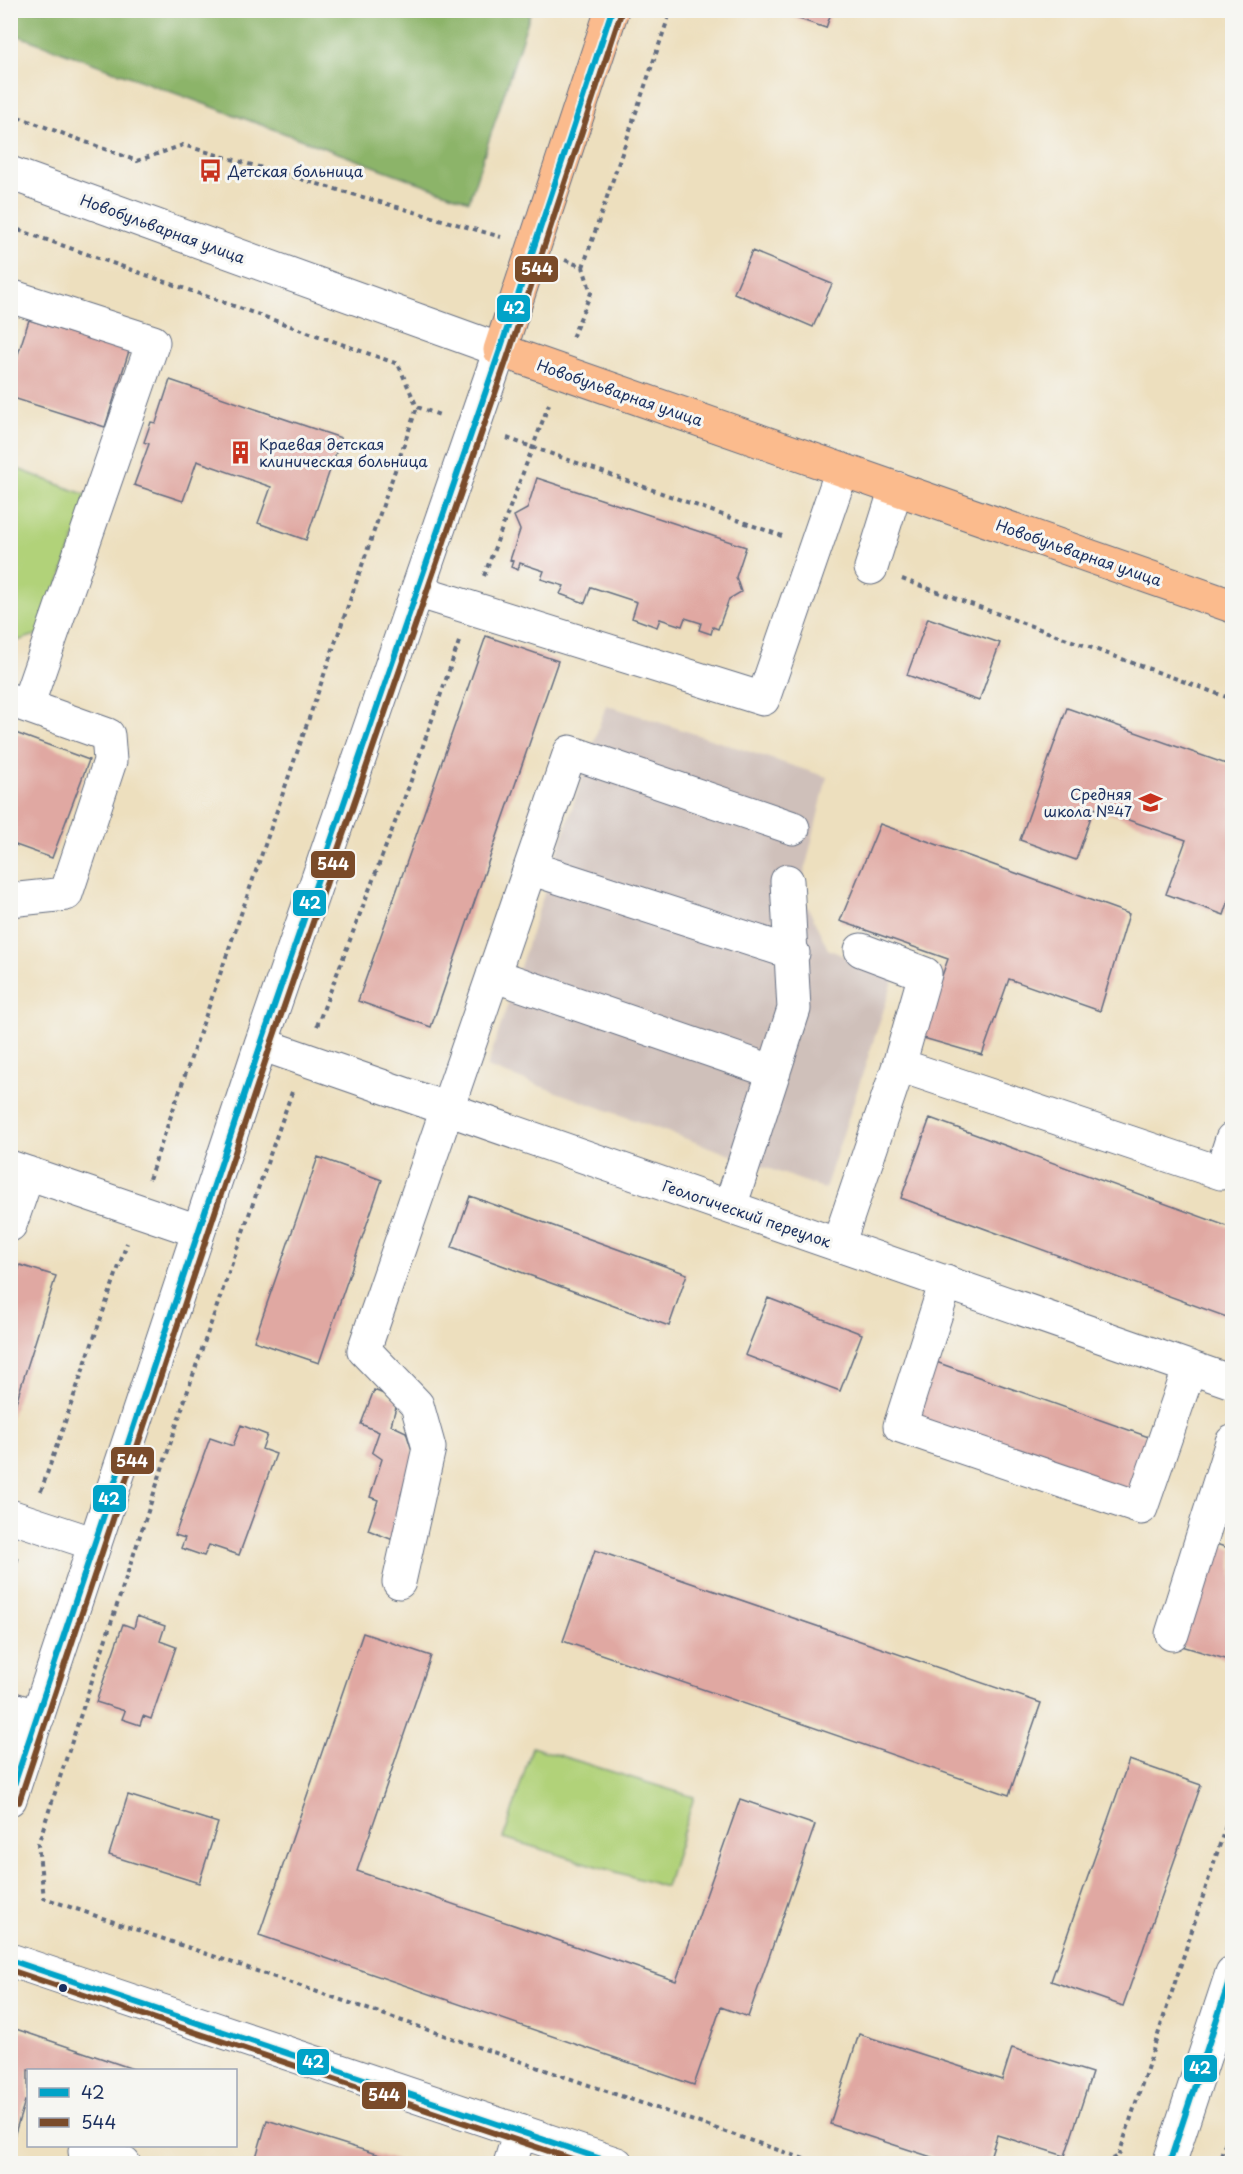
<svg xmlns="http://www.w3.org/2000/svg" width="1243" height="2174" font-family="'Playpen Sans',sans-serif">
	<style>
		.industrial { fill: #cfc0ba }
		.green { fill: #b1d279; stroke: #66806c; stroke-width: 1.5 }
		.forest { fill: #8cb469; stroke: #547264; stroke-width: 1.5 }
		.building { fill: #e0a8a2 }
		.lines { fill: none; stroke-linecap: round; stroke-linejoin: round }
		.minor-casing { stroke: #646d80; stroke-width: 35 }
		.major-casing { stroke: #646d80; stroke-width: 35 }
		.path { stroke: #646d80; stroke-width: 4; stroke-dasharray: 4.5 4.5; stroke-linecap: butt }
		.minor { stroke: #fff; stroke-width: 33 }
		.major { stroke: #fbbb8d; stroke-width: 33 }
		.bus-1-casing { stroke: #f6f6f2; stroke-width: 10 }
		.bus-2-casing { stroke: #f6f6f2; stroke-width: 10 }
		.bus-1 { stroke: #01a3c8; stroke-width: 6 }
		.bus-2 { stroke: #7a4b2a; stroke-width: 6 }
		.bus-dot { fill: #1b2f5e; stroke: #f6f6f2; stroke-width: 2 }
		.labels { text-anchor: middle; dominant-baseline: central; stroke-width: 6; stroke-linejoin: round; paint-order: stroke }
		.poi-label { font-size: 15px; fill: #1b2f5e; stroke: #f6f6f2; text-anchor: start }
		.street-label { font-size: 15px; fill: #1b2f5e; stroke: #f6f6f2 }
		.line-badge { stroke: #f6f6f2; stroke-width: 2 }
		.badge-label { font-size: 16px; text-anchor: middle; font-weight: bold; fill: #fff }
	</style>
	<rect width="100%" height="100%" fill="#f6f6f2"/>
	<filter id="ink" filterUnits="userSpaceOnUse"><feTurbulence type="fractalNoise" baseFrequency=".0167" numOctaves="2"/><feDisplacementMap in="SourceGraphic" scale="12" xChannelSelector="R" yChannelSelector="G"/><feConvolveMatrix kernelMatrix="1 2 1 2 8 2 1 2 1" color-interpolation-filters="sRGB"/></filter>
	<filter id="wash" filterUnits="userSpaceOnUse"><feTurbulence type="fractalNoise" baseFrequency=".008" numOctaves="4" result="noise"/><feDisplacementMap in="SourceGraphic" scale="24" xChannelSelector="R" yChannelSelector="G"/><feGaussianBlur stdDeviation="1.35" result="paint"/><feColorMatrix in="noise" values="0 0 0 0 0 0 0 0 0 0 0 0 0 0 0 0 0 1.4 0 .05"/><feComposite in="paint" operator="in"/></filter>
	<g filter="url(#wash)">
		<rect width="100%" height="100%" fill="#eddfbe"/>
		<path class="industrial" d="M606 705 827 777 800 891 828 949 894 978 825 1189 487 1067Z"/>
		<path class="green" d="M10 466 89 496 42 633 11 643Z
			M532 1747 694 1797 666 1887 504 1838Z"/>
		<path class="forest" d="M10 11 11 10 531 11 469 201 11 33Z"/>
		<g id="blocks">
			<path class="building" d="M772 10H832L826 28Z
				M752 251 832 284 813 327 734 293Z
				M29 320 129 351 105 427 10 397V379Z
				M170 380 341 438 306 540 258 523 271 487 197 461 183 501 134 485 149 444 144 442 151 422 156 423Z
				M537 478 746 547 736 577 741 592 729 599 718 629 713 627 711 634 699 630 701 623 685 618 682 626 660 619 657 627 632 618 637 602 591 587 585 603 560 594 564 586 541 579 544 571 520 563 518 570 511 567 513 561 510 560 520 530 514 516 527 509Z
				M928 618 1000 643 979 701 907 675Z
				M486 636 558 661 431 1027 358 1001Z
				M1067 708 1232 766V891L1224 915 1166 894 1186 840 1094 808 1076 860 1020 840Z
				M10 731 89 760 52 858 10 843Z
				M880 824 1129 914 1100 1011 1009 979 982 1055 920 1037 948 959 840 921Z
				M930 1118 1232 1228V1319L901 1198Z
				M318 1157 382 1180 319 1363 254 1341Z
				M470 1196 687 1274 669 1326 452 1247Z
				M20 1265 56 1276 11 1418 10 1296Z
				M768 1298 862 1334 840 1391 745 1355Z
				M936 1362 1160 1441 1140 1497 916 1418Z
				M374 1390 398 1400 391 1425 406 1432 414 1457 401 1495 407 1497 393 1540 368 1530 378 1500 370 1497 382 1459 372 1452 379 1432 361 1424Z
				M241 1425 267 1435 262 1449 276 1454 239 1555 209 1545 204 1556 181 1548 185 1538 175 1535 210 1438 233 1446Z
				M1206 1541 1232 1549V1661L1175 1644Z
				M595 1550 1041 1703 1009 1795 563 1641Z
				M137 1616 165 1626 160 1641 176 1647 151 1719 143 1716 140 1725 122 1719 125 1711 96 1702 123 1624 134 1628Z
				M363 1633 431 1656 357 1871 676 1981 740 1799 815 1825 748 2017 721 2007 694 2085 259 1935Z
				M1129 1760 1201 1785 1123 2006 1051 1981Z
				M128 1795 218 1823 199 1883 109 1855Z
				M10 2027 136 2070H28V2102L25 2101 10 2149Z
				M859 2034 1002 2080 1012 2048 1092 2073 1065 2156 997 2135 988 2164H953L830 2124Z
				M267 2120 405 2163V2164H254Z"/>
		</g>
	</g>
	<g filter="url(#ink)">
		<use href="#blocks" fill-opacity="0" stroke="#646d80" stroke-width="1.5"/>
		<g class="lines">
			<defs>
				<path id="minor" d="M10 173 500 350 261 1044 10 1799
					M10 296 153 342 27 706
					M871 568 896 488
					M417 591 763 699 842 470
					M10 700 108 735 110 761 66 894 10 900
					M530 868 793 953
					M493 975 774 1072
					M261 1044 1232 1382
					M899 1065 1221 1173 1232 1139
					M10 1167 198 1231
					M730 1207 794 1009 787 881
					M10 1225 28 1173
					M838 1245 899 1065 925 974 861 950
					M946 1282 900 1426 1141 1508 1190 1367
					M10 1516 95 1544
					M399 1582 429 1448 417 1405 364 1350 570 752 793 828
					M1172 1634 1232 1442
					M10 1708 38 1717
					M10 1960 617 2164
					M87 2164 85 2151 124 2164
					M510 2164 520 2131
					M1169 2164 1232 1973"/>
				<path id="major" d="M612 10 500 350 1232 606"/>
			</defs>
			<use href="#minor" class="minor-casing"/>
			<use href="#major" class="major-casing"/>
			<path class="path" d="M10 114 137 161 183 145 501 237
				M10 227 398 364 417 407 440 415
				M565 260 583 267 591 293 571 340
				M583 267 671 10
				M507 438 782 536
				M484 576 549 404
				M902 579 1232 699
				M317 1026 409 786 460 639
				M292 1092 196 1366 38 1844 44 1898 819 2164
				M149 1179 417 407
				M41 1491 127 1243
				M10 1579 19 1554
				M1105 2164 1118 2156
				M1116 2164 1232 1807
				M1218 2164 1232 2124"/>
			<use href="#minor" class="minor"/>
			<use href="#major" class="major"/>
			<defs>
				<path id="bus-1" d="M10 1797 261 1044 500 350 612 10
					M10 1960 616 2164
					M1169 2164 1232 1973"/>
				<path id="bus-2" d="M19 1802 270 1047 509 353 621 13
					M10 1970 587 2164"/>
			</defs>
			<use href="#bus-1" class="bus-1-casing"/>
			<use href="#bus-2" class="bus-2-casing"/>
			<use href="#bus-1" class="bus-1"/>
			<use href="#bus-2" class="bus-2"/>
		</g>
	</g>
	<defs>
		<symbol id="bus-bare" viewBox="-9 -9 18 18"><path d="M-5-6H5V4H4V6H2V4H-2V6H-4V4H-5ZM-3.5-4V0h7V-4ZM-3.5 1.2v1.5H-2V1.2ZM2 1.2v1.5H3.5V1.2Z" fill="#c8321e" stroke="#f6f6f2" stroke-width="2.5" paint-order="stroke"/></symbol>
		<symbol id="building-bare" viewBox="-9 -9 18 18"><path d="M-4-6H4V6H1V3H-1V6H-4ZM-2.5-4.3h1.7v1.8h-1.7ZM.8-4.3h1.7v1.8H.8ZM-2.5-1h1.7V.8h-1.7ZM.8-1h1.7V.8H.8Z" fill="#c8321e" stroke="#f6f6f2" stroke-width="2.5" paint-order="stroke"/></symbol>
		<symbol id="school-bare" viewBox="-9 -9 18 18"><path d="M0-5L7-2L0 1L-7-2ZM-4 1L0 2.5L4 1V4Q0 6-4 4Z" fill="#c8321e" stroke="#f6f6f2" stroke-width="2.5" paint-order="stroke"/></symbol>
	</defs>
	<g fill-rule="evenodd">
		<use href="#bus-bare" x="194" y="154" width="33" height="33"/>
		<use href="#building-bare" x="224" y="436" width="33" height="33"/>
		<use href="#school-bare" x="1134" y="786" width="33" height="33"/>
	</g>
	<circle class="bus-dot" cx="63" cy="1988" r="5"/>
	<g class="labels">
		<g class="poi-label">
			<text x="228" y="170">Детская больница</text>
			<text x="259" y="443">Краевая детская<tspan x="259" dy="17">клиническая больница</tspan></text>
			<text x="1132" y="793" text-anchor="end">Средняя<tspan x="1132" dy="17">школа №47</tspan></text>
		</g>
		<g class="street-label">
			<text transform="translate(163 228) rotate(20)">Новобульварная улица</text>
			<text transform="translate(620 392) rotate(19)">Новобульварная улица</text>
			<text transform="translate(1079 552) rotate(19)">Новобульварная улица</text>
			<text transform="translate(747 1213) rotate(19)">Геологический переулок</text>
		</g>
	</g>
	<g class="line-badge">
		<rect x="514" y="255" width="45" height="28" rx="6" fill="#7a4b2a"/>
		<rect x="496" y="294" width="35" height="29" rx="6" fill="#01a3c8"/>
		<rect x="310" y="850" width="46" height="29" rx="6" fill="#7a4b2a"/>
		<rect x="292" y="889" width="35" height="28" rx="6" fill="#01a3c8"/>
		<rect x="110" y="1446" width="45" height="29" rx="6" fill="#7a4b2a"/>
		<rect x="92" y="1484" width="35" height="29" rx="6" fill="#01a3c8"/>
		<rect x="296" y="2048" width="34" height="28" rx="6" fill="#01a3c8"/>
		<rect x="1183" y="2054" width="35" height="29" rx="6" fill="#01a3c8"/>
		<rect x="361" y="2081" width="46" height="29" rx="6" fill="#7a4b2a"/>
	</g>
	<g class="badge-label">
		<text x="537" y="275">544</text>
		<text x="514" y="314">42</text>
		<text x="333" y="870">544</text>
		<text x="310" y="909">42</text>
		<text x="132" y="1467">544</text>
		<text x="109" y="1505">42</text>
		<text x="313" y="2068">42</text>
		<text x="1200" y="2074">42</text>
		<text x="384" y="2101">544</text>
	</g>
	<rect width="1243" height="2174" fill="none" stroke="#f6f6f2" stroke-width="36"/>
	<rect x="27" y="2069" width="210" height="78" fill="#f6f6f2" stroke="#9ea6b7" stroke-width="1.5"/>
	<rect x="39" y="2088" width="30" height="9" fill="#01a3c8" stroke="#9ea6b7" stroke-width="1.5"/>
	<text x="81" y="2099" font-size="18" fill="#1b2f5e">42</text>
	<rect x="39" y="2118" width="30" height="9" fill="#7a4b2a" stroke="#9ea6b7" stroke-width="1.5"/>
	<text x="81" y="2129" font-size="18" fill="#1b2f5e">544</text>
</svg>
